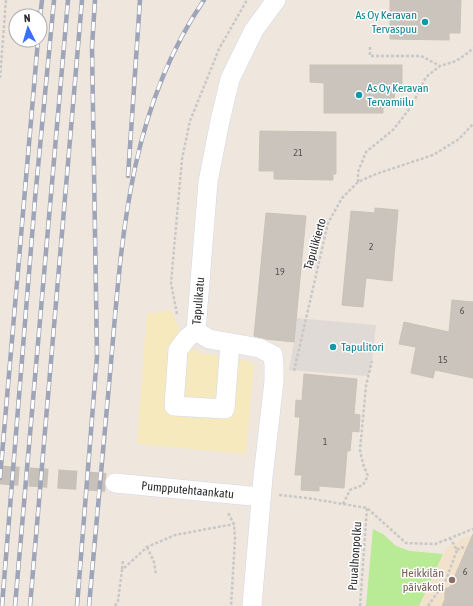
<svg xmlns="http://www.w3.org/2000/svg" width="473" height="606" font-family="'Asap Condensed',sans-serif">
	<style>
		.education { fill: #f2e2cc }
		.green { fill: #b9ea95 }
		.sand { fill: #f6e9be }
		.plaza { fill: #dfdad5 }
		.building { fill: #cac4bc; stroke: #cbc2b7 }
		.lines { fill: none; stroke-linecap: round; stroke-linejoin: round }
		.minor-tunnel { stroke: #c8c1ba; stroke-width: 19; stroke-dasharray: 19 10; stroke-linecap: butt }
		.minor-casing { stroke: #d2d8e6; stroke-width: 20 }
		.path { stroke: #c8c8c8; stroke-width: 2.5; stroke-dasharray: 3 2; stroke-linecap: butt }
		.minor { stroke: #fff; stroke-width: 19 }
		.rail-casing { stroke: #9fa5b8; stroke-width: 4.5 }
		.rail { stroke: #fff; stroke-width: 3; stroke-dasharray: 9; stroke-linecap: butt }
		.culture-dot { fill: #0f9aa8; stroke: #fff; stroke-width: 1.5 }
		.education-dot { fill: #8d6e63; stroke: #fff; stroke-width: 1.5 }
		.labels { text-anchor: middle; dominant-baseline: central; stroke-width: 3; stroke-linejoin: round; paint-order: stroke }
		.number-label { font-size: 10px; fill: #545250 }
		.culture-label { font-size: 12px; fill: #0d838f; stroke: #fff; text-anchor: start }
		.street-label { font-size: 12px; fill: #2c2c2c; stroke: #fff }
		.education-label { font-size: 12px; fill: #785e54; stroke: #fff; text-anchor: end }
	</style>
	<rect width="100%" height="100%" fill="#efe6dd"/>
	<path class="education" d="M473 535V606H419L443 554 449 546 466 537Z"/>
	<path class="green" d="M373 529 383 534 396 546 410 551 443 554 419 606H366Z"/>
	<path class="sand" d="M171 310 182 337 190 347 200 353 247 361 254 365 246 454 137 444 147 314Z"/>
	<path class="plaza" d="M296 318 376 325 372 361 368 376 289 370 294 342Z"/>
	<path class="building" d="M390 0H461L460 33H449V40L390 39Z
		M310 65H402V84L395 83 394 107H383V113H324V83L310 82Z
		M260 131 336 132V174H333V180L274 179V171H259Z
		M375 208 398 210 392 281 366 278 363 307 342 305 351 211 375 213Z
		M266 213 306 216 294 342 266 339 254 336Z
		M452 300 473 302V378L435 370 433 378 411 373 416 347 399 344 404 322 449 332Z
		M304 374 357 379 354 414 360 415 359 432 352 431 350 451H347L344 488 319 486V491L301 490 302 475H295L300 417H295L296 400 302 401Z
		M473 534V606H442L445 599V589L450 587Z"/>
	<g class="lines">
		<path class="minor-tunnel" d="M0 475 115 483"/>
		<defs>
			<g id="minor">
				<path d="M196 331 187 338 178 350 174 406 225 409 230 343"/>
				<path id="s1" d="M115 483 261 497"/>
				<path id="s2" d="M252 606 263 477 274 381V365L273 355 259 348 209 339 196 331 208 182 220 121 230 79 254 30 276 0"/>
			</g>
		</defs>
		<use href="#minor" class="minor-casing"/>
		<path class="path" d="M370 47V56H421L440 66
			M0 78 6 0
			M358 182V172L366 152 393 130 411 107 426 77 440 66 456 61 469 52 473 48
			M177 314 171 283 182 159 190 121 219 49 247 0
			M294 371 328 223 342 198 358 182 376 174 433 155 459 139 473 124
			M279 495 307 498 367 508 406 543 435 544 473 529
			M343 504 350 490 363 485 368 476 363 464 360 450 366 386 372 361
			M229 513V515L234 524 235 539 231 606
			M147 547 154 562 156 575
			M457 550 461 547 473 551
			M122 569 123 560
			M115 606 118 601 122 570 147 547 175 535 234 524
			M360 606 367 508
			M428 606 446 580 457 550 450 538"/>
		<use href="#minor" class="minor"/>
		<defs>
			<path id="rail" d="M40 18 42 0
				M128 176 140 0
				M0 478 38 40
				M2 606 35 199 54 0
				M15 606 68 0
				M30 606 82 0
				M77 606 97 356 92 47 95 0
				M89 606C96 525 103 444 111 363 122 235 129 110 204 0"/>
		</defs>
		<use href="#rail" class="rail-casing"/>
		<use href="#rail" class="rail"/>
	</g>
	<g class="culture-dot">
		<circle cx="425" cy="22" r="4"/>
		<circle cx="359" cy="95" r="4"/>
		<circle cx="333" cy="347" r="4"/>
	</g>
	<circle class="education-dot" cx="452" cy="580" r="4"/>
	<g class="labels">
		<g class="number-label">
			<text x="298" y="152">21</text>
			<text x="371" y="246">2</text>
			<text x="280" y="271">19</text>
			<text x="462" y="310">6</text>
			<text x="443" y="359">15</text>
			<text x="325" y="441">1</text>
			<text x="465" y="571">6</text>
		</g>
		<g class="culture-label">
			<text x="417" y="15" text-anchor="end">As Oy Keravan<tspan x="417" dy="14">Tervaspuu</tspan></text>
			<text x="367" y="88">As Oy Keravan<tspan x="367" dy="14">Tervamiilu</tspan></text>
			<text x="341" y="347">Tapulitori</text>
		</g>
		<g class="street-label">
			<text transform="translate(315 244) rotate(-74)">Tapulikierto</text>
			<text stroke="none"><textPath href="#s2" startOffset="364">Tapulikatu</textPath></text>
			<text stroke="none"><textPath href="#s1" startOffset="73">Pumpputehtaankatu</textPath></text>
			<text transform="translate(355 556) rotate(-86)">Puualhonpolku</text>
		</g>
		<g class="education-label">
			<text x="444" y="573">Heikkilän<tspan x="444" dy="14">päiväkoti</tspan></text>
		</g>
	</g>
	<g transform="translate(28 28) rotate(355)"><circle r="19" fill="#ffffff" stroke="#ababab"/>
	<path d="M0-3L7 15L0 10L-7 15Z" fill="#3a6eff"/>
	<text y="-6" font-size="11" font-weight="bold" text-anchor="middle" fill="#2c2c2c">N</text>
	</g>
</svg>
